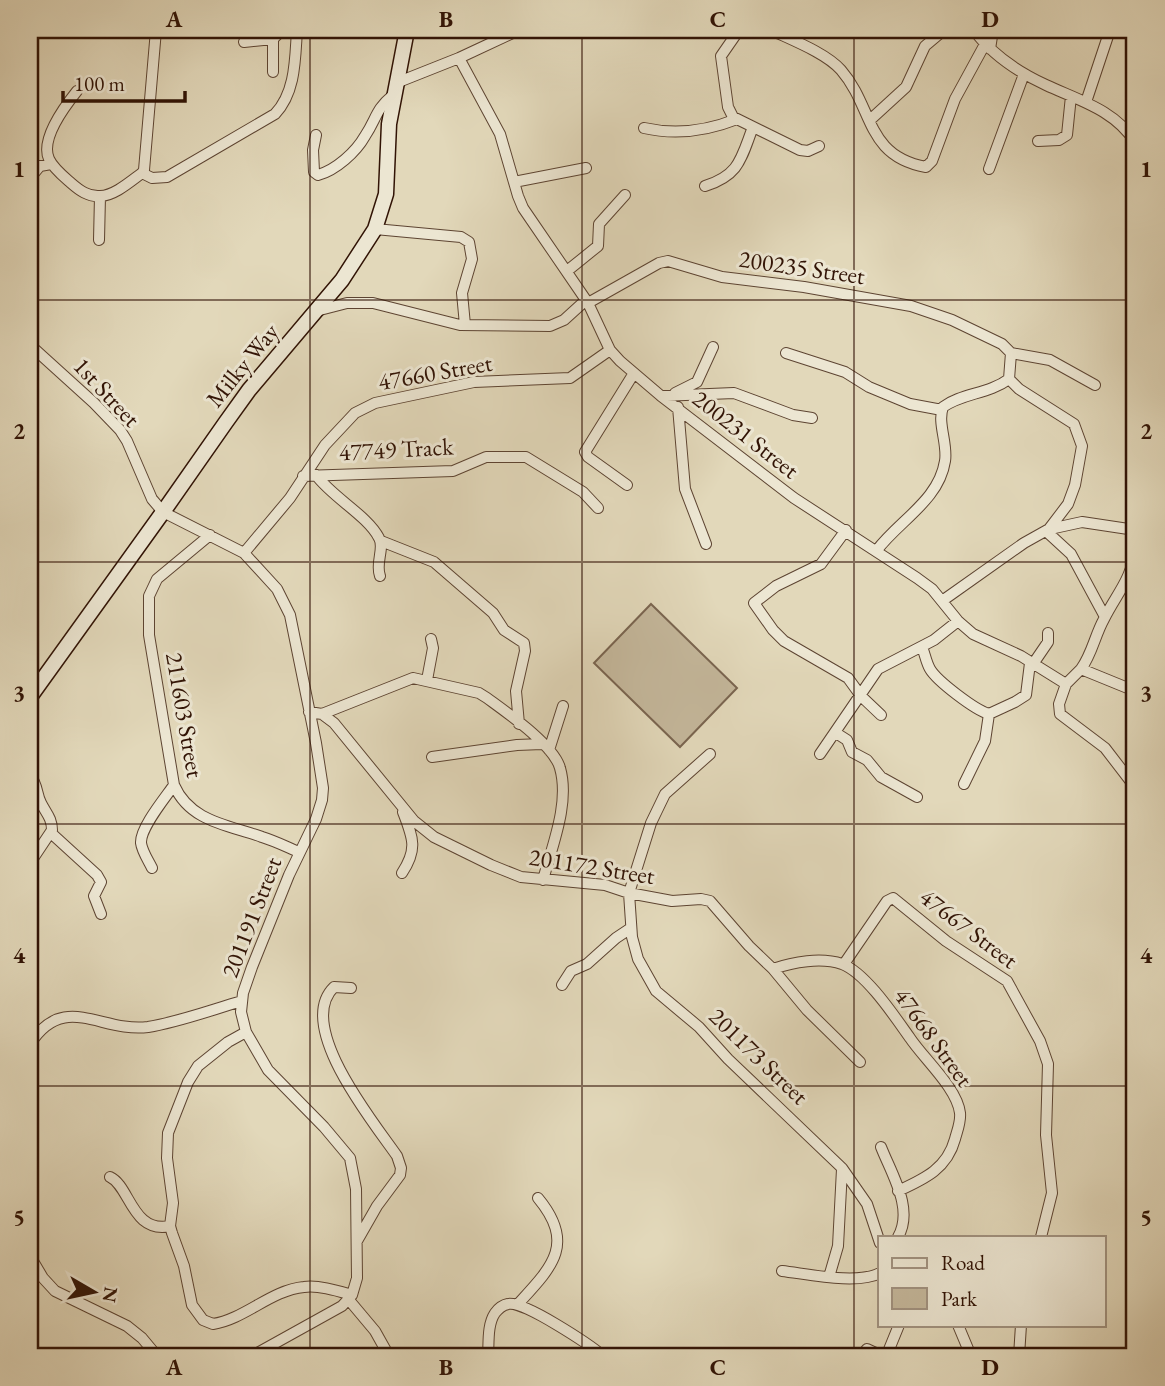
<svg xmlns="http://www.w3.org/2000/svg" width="1165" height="1386" font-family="'EB Garamond',serif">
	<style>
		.green { fill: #c4b79b; stroke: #7a6550; stroke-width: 2 }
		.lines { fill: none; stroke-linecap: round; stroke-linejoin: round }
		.street-casing { stroke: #5d4432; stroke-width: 12 }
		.secondary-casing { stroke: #311305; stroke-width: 17 }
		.street { stroke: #ece6d2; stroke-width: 10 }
		.secondary { stroke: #ece6d2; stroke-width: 14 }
		.grid { fill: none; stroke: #311305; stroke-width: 2; stroke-opacity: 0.55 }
		.labels { text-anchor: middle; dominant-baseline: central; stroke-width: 6; stroke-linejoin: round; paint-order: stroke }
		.street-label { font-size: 24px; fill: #311305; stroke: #ece6d2 }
		.neatline { fill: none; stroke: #311305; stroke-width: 2.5 }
		.grid-label { font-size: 23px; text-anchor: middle; font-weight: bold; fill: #311305 }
	</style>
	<rect width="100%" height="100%" fill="#e2d8ba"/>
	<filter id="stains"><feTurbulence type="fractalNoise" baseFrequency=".00286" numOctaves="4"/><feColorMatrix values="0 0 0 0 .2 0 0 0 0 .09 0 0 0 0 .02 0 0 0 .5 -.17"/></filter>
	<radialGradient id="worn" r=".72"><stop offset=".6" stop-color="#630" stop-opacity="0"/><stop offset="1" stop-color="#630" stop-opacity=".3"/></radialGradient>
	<path class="green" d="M651 604 737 688 680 747 594 663Z"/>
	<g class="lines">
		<defs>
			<path id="street" d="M739 30 721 56 728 107 733 117 800 150 808 151 819 146
				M771 30C792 40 826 53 841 70 874 108 865 156 926 167L932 161 955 99 985 44
				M974 30C992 55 1018 72 1046 85 1078 100 1115 110 1135 142
				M244 42 273 39
				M990 49 993 30
				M459 58 500 134 518 196 523 208 588 303 610 350 620 361 661 396 794 498 917 578 932 589 958 621 973 634 1021 656 1066 684 1081 669 1135 691
				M273 72V39L282 30
				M396 83 459 58 519 30
				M77 91C65 106 40 139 49 159 53 168 63 176 71 183 79 190 88 197 100 196 114 196 131 181 142 173L144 170 156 30
				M1086 102 1110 30
				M870 120 906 87 925 46 944 30
				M644 128C675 135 707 131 737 119
				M316 135 313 150 314 172 318 175C336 170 356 152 365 136 377 118 375 110 393 95
				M1038 141 1059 140 1067 135 1071 96
				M989 169 1024 74
				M142 173 152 178 167 177 275 114C296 92 295 58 297 30
				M30 178 40 166 51 164
				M514 182 586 168
				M705 186C740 175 741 158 753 127
				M375 229 461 237 469 242 472 259 462 293 465 325
				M99 240 100 196
				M567 271 598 246 599 224 625 195
				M588 303 659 263 668 261 722 277 804 287 911 306 952 320 1002 344 1011 353 1050 360 1095 385
				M316 311 347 303H373L460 325 550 326 564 320 586 300
				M30 345 94 403 120 430 127 441 152 499 163 512 244 553 277 589 290 615 316 743 323 788 322 800 316 819 289 875 252 967 243 993 241 1012 246 1032 268 1070 324 1127 350 1158 356 1189 357 1278 352 1295 342 1306 252 1356
				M786 353 845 372 869 387 910 404 942 410
				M1009 379 1011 353
				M675 393 697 382 713 347
				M661 396 734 393 793 415 812 418
				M678 407 685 489 706 544
				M316 475C332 497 368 516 379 538 385 548 375 563 380 576
				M303 476 453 471 486 457H526L583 492 598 508
				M627 485 588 457 585 452 634 373
				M1050 529 1082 522 1135 530
				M846 530 821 564 776 586 754 603 773 630 784 641 848 678 861 696 881 715
				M1046 531 1071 554 1105 617
				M210 535 157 579 149 596V635L174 785C190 822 229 825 262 837 275 841 287 847 299 852
				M381 541 434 562 493 613 504 630 524 643 525 651 516 691 519 724
				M877 550C900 520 939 500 945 461 948 444 937 423 943 407 962 393 989 394 1009 379
				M244 553 290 498 325 445 355 413 375 403 474 382 570 378 610 350
				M942 601 1024 543 1049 529 1068 504 1075 485 1082 446 1074 424 1019 389 1009 379
				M922 647C925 654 926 662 930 669 937 681 975 710 989 714L1015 702 1026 695 1030 663
				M1033 664 1048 642V633
				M1081 669C1092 654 1095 635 1104 619 1117 593 1132 579 1135 549
				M427 680 433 648 431 639
				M1066 684 1059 704 1060 714 1105 748 1135 787
				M309 712 322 714 334 723 414 821 434 837 491 865 521 877 605 885 629 893 672 901 701 899 710 901 749 946 773 969 807 1010 860 1062
				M322 714 413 678 479 693 487 698C506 712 554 745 560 768 570 803 552 846 543 880
				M836 733 847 740 852 752 867 760 881 777 917 797
				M549 750 563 706
				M710 754 665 794 651 823 629 893 632 937 638 959 656 991 699 1027 728 1059 842 1168 867 1204 880 1243
				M820 754 878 669 934 640 958 621
				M432 757 517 745 542 744
				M30 775C38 785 36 793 41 803 46 813 52 818 52 830L30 863
				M964 784 985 741 989 714
				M51 833 97 875 101 882 94 896 101 914
				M152 868C148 860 142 851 141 843 140 828 165 798 174 785
				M402 873C418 849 413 838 403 812
				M844 964 887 901 893 898 946 941 1007 981 1040 1041 1048 1064 1046 1135 1052 1193 1041 1237
				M773 969C793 962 821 957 842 964 866 973 895 1017 910 1038 924 1059 957 1088 960 1113 961 1122 957 1131 955 1139 947 1169 924 1179 898 1191
				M562 985 571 971 587 964 616 938 631 928
				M351 988 334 987C294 1026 375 1124 397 1156L401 1168 400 1175 377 1206 357 1241
				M246 1032 228 1042 198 1066 188 1082 168 1133 167 1158 173 1203 170 1226 172 1233 184 1266 192 1305 203 1320 213 1324C245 1319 271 1290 304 1287 319 1285 338 1291 352 1295
				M30 1044C64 991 101 1033 148 1027 179 1022 211 1010 242 1001
				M30 1117V1150
				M881 1147C892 1175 914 1209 898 1237
				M110 1177C130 1186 132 1234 170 1226
				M30 1256 43 1278 55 1291 127 1326 142 1338 157 1356
				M782 1271C808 1274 857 1285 880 1273
				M829 1277 838 1246 842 1169
				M349 1300 375 1331 389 1356
				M518 1304C552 1267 576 1244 538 1198
				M958 1325 971 1356
				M488 1356C489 1343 487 1325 495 1313 498 1309 503 1305 508 1304 523 1300 590 1345 603 1356
				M861 1356 867 1349 880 1355 888 1352 899 1325
				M1019 1356 1021 1325"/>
			<path id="secondary" d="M30 697 163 512 226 422 249 390 342 280 375 229 386 194 389 124 407 30"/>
		</defs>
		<use href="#street" class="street-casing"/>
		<use href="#secondary" class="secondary-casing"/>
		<use href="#street" class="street"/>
		<use href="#secondary" class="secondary"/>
	</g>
	<path class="grid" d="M310 30V1356M582 30V1356M854 30V1356M30 300H1135M30 562H1135M30 824H1135M30 1086H1135"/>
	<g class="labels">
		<g class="street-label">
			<text transform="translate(802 267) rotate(8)">200235 Street</text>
			<text transform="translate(242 365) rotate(-51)">Milky Way</text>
			<text transform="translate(435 372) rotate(-10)">47660 Street</text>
			<text transform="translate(107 392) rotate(47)">1st Street</text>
			<text transform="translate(746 434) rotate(38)">200231 Street</text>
			<text transform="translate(396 449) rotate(-3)">47749 Track</text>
			<text transform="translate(185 715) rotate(80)">211603 Street</text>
			<text transform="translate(592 866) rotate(9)">201172 Street</text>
			<text transform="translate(251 917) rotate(-69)">201191 Street</text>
			<text transform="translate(969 928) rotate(37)">47667 Street</text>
			<text transform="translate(934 1037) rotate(54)">47668 Street</text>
			<text transform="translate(759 1056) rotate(44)">201173 Street</text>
		</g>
	</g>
	<rect width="1165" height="1386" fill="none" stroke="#e2d8ba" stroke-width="77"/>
	<rect x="878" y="1236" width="228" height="91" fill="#ece6d2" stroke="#a19280" stroke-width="2"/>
	<rect x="892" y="1258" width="35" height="10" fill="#ece6d2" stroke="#a19280" stroke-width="2"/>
	<text x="941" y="1270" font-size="21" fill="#311305">Road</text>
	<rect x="892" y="1288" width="35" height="21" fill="#c4b79b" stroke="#a19280" stroke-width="2"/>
	<text x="941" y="1306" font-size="21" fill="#311305">Park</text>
	<g transform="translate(94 1292) rotate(99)" stroke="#ece6d2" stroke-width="5" paint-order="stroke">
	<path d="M0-5L12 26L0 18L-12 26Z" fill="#311305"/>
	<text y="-10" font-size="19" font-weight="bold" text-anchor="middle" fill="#311305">N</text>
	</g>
	<path d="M63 91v10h122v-10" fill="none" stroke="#311305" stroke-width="3.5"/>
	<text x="74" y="91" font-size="21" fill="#311305" stroke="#ece6d2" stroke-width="5" paint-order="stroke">100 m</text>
	<rect x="38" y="38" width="1088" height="1310" class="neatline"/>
	<g class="grid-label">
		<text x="174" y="27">A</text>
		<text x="446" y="27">B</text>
		<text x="718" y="27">C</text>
		<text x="990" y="27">D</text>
		<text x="19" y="177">1</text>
		<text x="1146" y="177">1</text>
		<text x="19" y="439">2</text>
		<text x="1146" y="439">2</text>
		<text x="19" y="701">3</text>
		<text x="1146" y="701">3</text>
		<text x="19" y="963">4</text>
		<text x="1146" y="963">4</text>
		<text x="19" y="1225">5</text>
		<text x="1146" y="1225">5</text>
		<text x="174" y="1375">A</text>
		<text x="446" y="1375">B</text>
		<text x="718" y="1375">C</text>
		<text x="990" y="1375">D</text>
	</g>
	<rect width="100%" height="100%" filter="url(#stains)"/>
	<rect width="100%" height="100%" fill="url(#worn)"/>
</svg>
